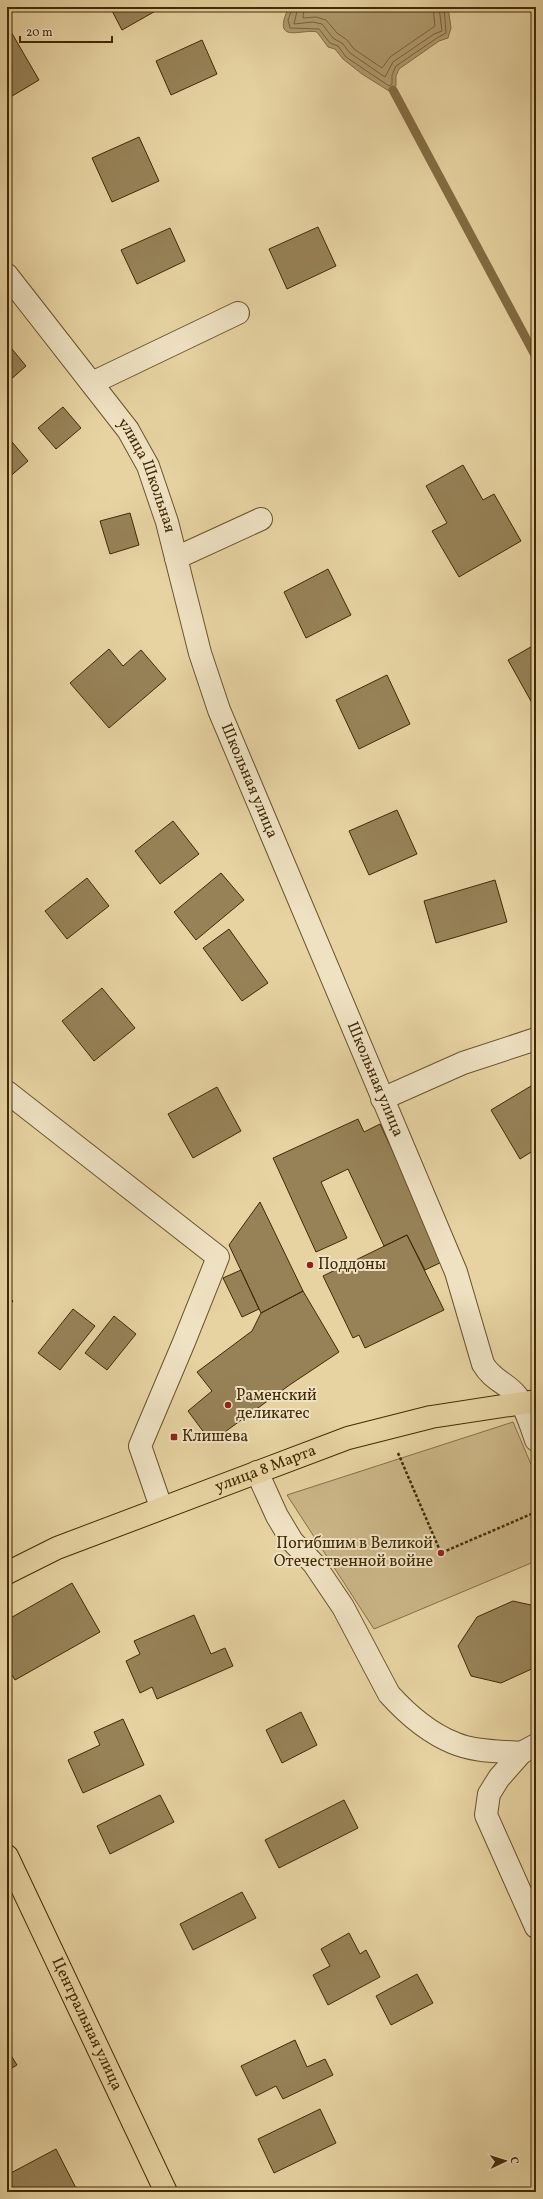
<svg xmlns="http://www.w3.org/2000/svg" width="543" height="2199" font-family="Vollkorn,serif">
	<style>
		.green { fill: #cbb687; stroke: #867046 }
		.water { fill: #af9a6d; stroke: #836d43 }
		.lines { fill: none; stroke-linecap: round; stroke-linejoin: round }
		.shore { stroke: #786239; stroke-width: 1 }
		.stream { stroke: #836d43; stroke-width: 9 }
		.building { fill: #978257; stroke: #412a05 }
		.minor-casing { stroke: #6a542c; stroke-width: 24 }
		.major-casing { stroke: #412a05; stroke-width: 24 }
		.path { stroke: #412a05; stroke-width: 2.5; stroke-dasharray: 3 2; stroke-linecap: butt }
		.minor { stroke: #efe2c3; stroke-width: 22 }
		.major { stroke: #e7d3a2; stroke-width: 22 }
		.poi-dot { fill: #8f2418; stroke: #efe2c3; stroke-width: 1.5 }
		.labels { text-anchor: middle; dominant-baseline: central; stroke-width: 4; stroke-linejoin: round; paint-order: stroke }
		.street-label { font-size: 16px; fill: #412a05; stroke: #efe2c3 }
		.poi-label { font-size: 16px; fill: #412a05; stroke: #efe2c3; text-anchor: start }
	</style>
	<rect width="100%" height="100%" fill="#e7d3a2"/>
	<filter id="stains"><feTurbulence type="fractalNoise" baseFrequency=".005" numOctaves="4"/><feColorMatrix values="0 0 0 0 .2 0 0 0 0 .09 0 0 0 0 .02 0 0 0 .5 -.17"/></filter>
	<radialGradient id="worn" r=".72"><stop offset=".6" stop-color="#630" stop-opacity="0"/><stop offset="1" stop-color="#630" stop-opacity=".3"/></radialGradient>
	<path class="green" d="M513 1422 536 1476V1561L374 1629 287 1495Z"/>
	<path class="water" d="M289 7H448L451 28 448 38 439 41 399 69 396 76V86L389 91 362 74 343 59 335 49 328 47 317 32C303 28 270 46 289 7Z"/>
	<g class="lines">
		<path class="shore" d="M293 7 288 20 290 28 319 29 330 43 338 46 346 57 389 86 392 84V75L396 66 437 38 446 33 444 7
			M298 7 294 24 313 22 322 24 333 38 343 44 350 53 385 77 393 62 434 34 442 31 439 7
			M304 7 303 18 316 17 326 20 337 33 347 40 354 49 382 68 390 57 435 26 433 7"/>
		<path class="stream" d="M393 90 536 357"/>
	</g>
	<path class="building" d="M110 7H158L159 9 122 30Z
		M10 30 39 80 7 99V32Z
		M202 40 217 74 171 95 156 61Z
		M139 137 159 181 112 202 92 158Z
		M318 227 336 266 287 289 269 249Z
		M170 228 185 261 137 284 121 250Z
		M7 316 12 322 7 327Z
		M7 343 26 366 9 381 7 378Z
		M63 407 81 428 56 449 38 428Z
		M7 436 28 461 7 479Z
		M463 465 483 500 494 494 521 541 459 577 432 531 447 523 426 486Z
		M130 513 139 545 110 554 100 521Z
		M328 569 351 615 306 638 284 592Z
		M536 644V701L532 703 508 660Z
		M109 649 123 666 141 650 166 679 109 728 70 683Z
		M387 675 410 724 359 749 336 700Z
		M397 810 417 854 369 875 349 831Z
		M173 821 199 854 160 884 135 851Z
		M221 873 244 900 196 940 174 912Z
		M87 878 109 906 67 939 45 911Z
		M495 880 507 922 436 943 424 901Z
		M229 929 268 983 242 1001 203 948Z
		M102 988 135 1028 94 1061 62 1021Z
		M536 1083V1149L520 1159 491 1110Z
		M217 1087 241 1131 193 1158 168 1114Z
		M358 1119 364 1132 380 1124 444 1261 425 1270 407 1235 384 1246 348 1169 321 1182 347 1238 316 1252 273 1158Z
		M260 1202 303 1291 261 1313 229 1245Z
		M407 1235 444 1310 365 1348 359 1335 353 1338 323 1276Z
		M241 1270 259 1309 242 1317 223 1278Z
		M303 1291 339 1352 291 1384 211 1442 188 1411 212 1391 197 1372 252 1331 261 1313Z
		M7 1296 13 1301 7 1309Z
		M73 1309 95 1326 60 1370 38 1353Z
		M114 1316 136 1334 107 1370 85 1353Z
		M72 1583 100 1632 15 1680 7 1667V1620Z
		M513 1601 531 1605 536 1603V1667L501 1683 471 1676 458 1646 477 1617Z
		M194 1615 211 1654 225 1648 233 1666 157 1699 152 1687 140 1693 126 1661 140 1654 134 1641Z
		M301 1712 317 1745 282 1763 266 1730Z
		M123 1719 144 1765 83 1793 68 1760 100 1745 94 1732Z
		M160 1795 174 1822 110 1854 97 1826Z
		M344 1800 358 1828 279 1868 265 1840Z
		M242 1892 256 1918 193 1950 180 1924Z
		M349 1933 360 1954 366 1950 380 1977 328 2005 313 1975 330 1966 321 1949Z
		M417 1974 433 2003 391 2025 376 1996Z
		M295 2040 307 2067 325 2059 333 2075 283 2099 276 2086 256 2096 241 2066Z
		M7 2049 17 2065 7 2071Z
		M320 2109 336 2143 274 2173 258 2139Z
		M56 2149 78 2192H7V2175Z"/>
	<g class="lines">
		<defs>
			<g id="minor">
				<path id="s1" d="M7 275 128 430 148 466 167 522 200 653 219 710 456 1272 483 1364C493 1381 506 1382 517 1396 526 1408 531 1426 536 1440"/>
				<path d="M92 383 238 313"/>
				<path d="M176 558 261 519"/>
				<path d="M7 1092 218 1257 184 1342 140 1446 161 1507"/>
				<path d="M382 1099 463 1063 536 1039"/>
				<path d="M257 1472 277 1516 292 1541 314 1564 343 1607 389 1694C407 1714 429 1733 454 1743 475 1752 499 1751 521 1753"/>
				<path d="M536 1745 521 1753 499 1778 489 1794 486 1815 536 1927"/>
			</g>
			<g id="major">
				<path id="s2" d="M7 1573 57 1548 348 1438 431 1417 536 1401"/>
				<path id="s3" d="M7 1856 166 2192"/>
			</g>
		</defs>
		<use href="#minor" class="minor-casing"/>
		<use href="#major" class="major-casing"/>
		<path class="path" d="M398 1453 441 1553 536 1512"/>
		<use href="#minor" class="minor"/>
		<use href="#major" class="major"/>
	</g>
	<g class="poi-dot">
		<circle cx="310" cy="1265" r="4"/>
		<circle cx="228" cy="1405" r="4"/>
		<rect x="170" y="1433" width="8" height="8" rx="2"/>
		<circle cx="441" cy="1553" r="4"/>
	</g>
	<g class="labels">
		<g class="street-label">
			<text stroke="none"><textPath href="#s1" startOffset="246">улица Школьная</textPath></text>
			<text stroke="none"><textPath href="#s1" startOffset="569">Школьная улица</textPath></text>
			<text stroke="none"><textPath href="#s1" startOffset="893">Школьная улица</textPath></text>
			<text stroke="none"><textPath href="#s2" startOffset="279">улица 8 Марта</textPath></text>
			<text stroke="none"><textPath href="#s3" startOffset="186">Центральная улица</textPath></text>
		</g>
		<g class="poi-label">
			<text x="318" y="1265">Поддоны</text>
			<text x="236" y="1396">Раменский<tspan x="236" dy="18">деликатес</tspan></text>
			<text x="182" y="1437">Клишева</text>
			<text x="433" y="1544" text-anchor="end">Погибшим в Великой<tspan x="433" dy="18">Отечественной войне</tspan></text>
		</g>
	</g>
	<rect width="543" height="2199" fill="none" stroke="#e7d3a2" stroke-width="24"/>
	<rect x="8" y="8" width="527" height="2183" fill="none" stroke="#412a05" stroke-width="2"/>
	<rect x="12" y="12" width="519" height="2175" fill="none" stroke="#412a05"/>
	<g transform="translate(505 2161) rotate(86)" stroke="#efe2c3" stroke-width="3" paint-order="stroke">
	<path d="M0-3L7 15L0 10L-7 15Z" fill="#412a05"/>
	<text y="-6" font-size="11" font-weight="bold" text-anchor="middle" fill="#412a05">С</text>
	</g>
	<path d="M20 36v6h92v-6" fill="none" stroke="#412a05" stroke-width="2"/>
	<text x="26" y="36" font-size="12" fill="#412a05" stroke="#efe2c3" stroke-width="3" paint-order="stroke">20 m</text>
	<rect width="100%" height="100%" filter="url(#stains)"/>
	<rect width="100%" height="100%" fill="url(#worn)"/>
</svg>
